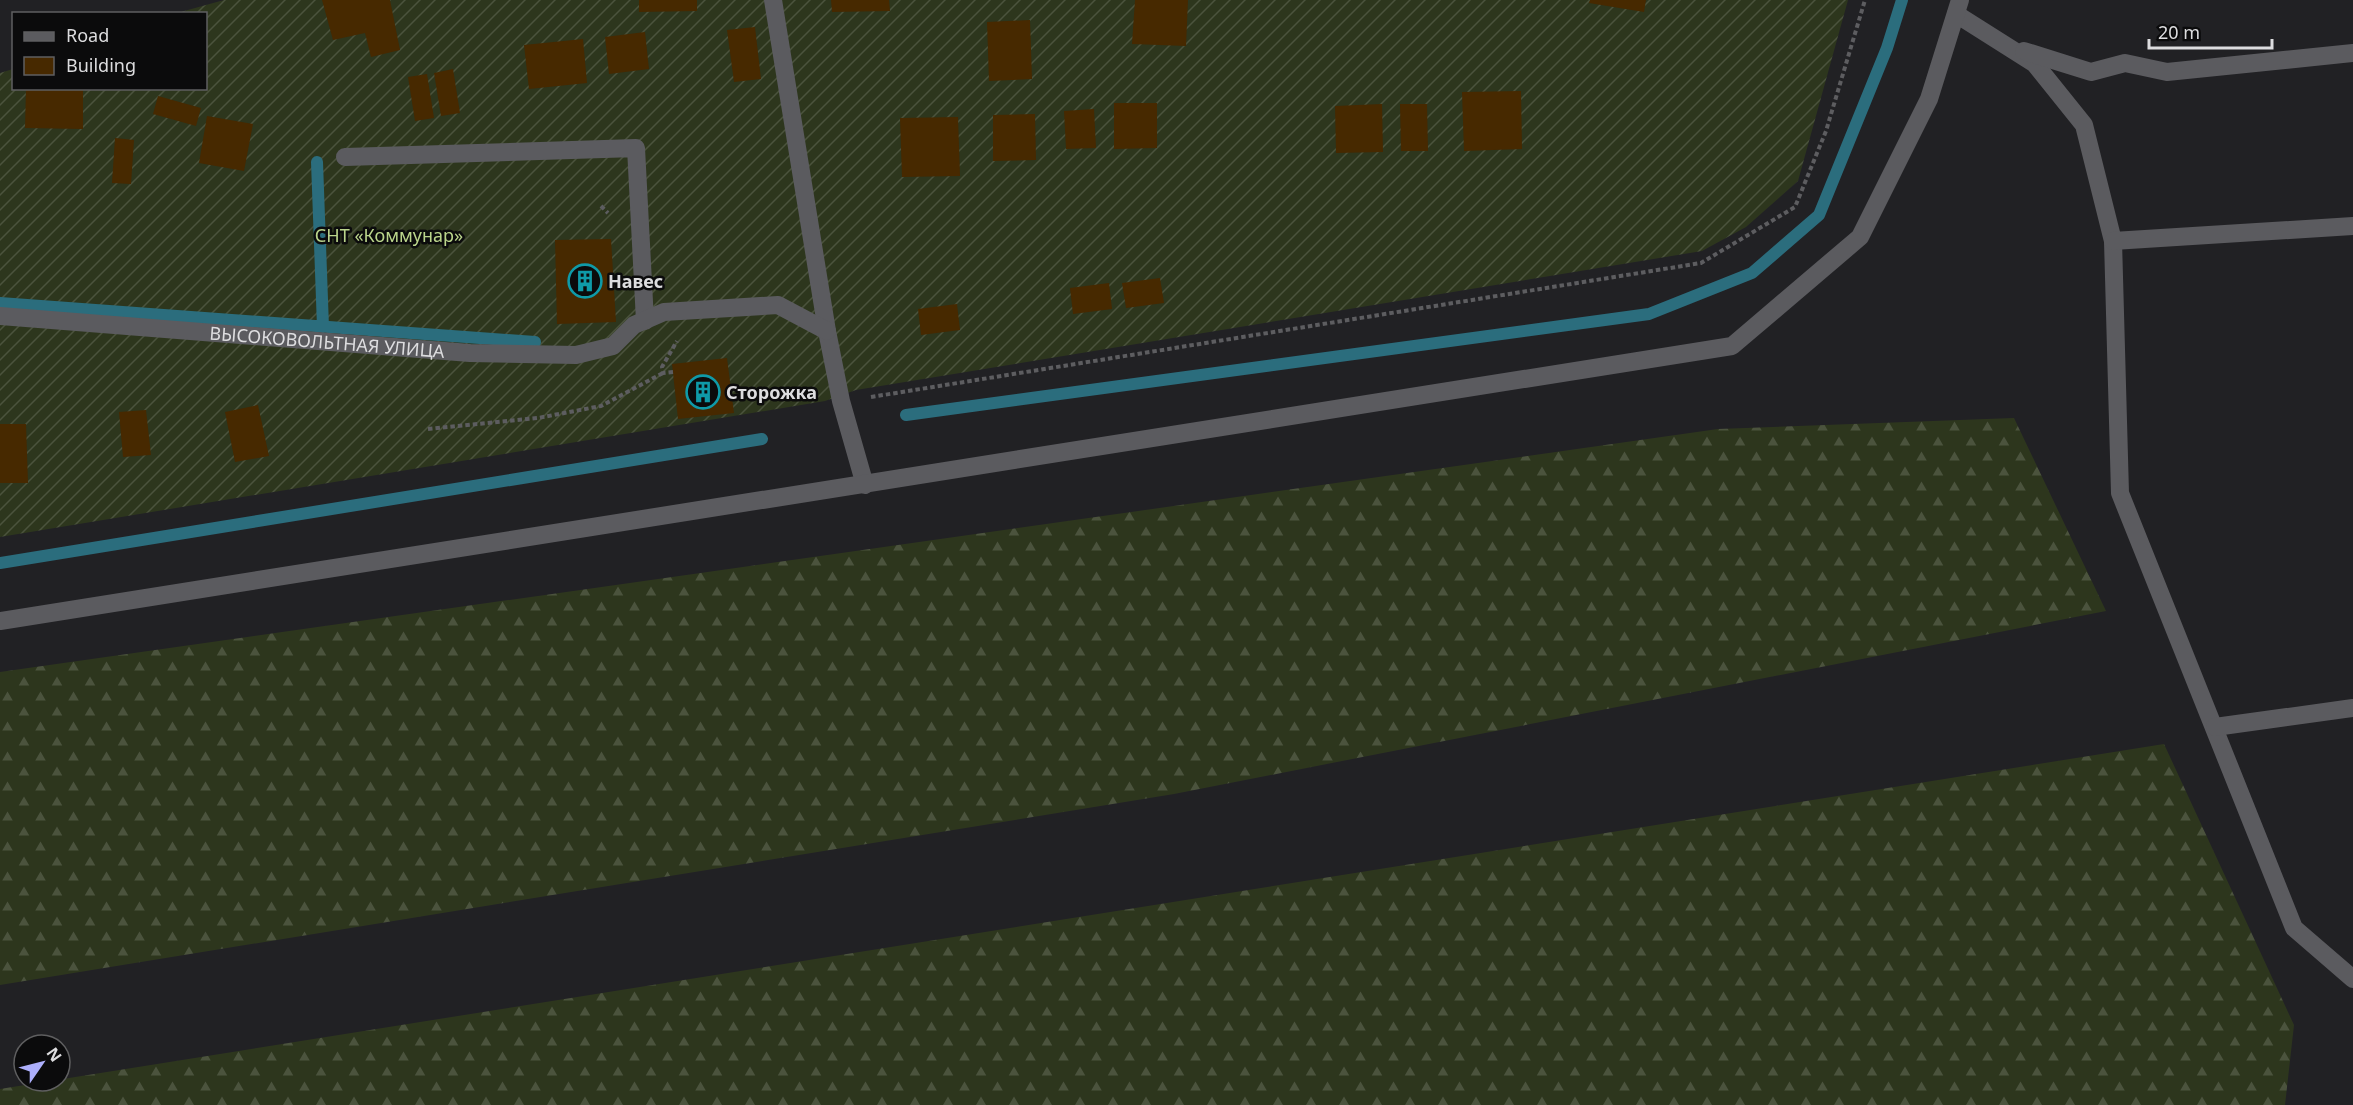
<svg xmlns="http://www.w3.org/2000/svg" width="2353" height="1105" font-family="'Noto Sans',sans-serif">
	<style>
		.forest { fill: url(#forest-firs) }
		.garden { fill: url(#garden-furrows) }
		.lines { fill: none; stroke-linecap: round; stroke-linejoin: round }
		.stream { stroke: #2b6d7d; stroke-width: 12 }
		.building { fill: #472900 }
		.path { stroke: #5d5d60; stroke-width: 4; stroke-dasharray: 4.5 3; stroke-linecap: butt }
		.minor { stroke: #5b5b5f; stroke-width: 18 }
		.labels { text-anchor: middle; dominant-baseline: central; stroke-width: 5; stroke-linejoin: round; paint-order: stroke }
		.park-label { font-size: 18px; fill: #bad48b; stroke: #0b0b0c }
		.poi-label { font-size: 18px; font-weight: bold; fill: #dddddf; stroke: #0b0b0c; text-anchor: start }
		.street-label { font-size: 18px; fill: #dddddf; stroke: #0b0b0c }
	</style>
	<defs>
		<pattern id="forest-firs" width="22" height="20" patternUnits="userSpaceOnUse" patternTransform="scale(1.5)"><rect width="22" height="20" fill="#2d361d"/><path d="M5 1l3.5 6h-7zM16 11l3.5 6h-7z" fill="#4b533d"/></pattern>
		<pattern id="garden-furrows" width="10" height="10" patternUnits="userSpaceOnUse" patternTransform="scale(1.5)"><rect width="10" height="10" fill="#2d361d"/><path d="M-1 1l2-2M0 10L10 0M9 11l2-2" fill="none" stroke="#4b533d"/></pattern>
	</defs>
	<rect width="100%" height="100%" fill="#212124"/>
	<path class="forest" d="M2014 418 2106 611 1174 794 0 985V672L1718 429Z
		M2164 744 2294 1025 2285 1105H0V1089Z"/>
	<path class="garden" d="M224 0H1848L1798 181 1746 227 1702 251 856 390 825 401 0 537V73L13 69 14 88H206V14L177 13Z"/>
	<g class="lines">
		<path class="stream" d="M317 162 323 327
			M0 303 535 342
			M906 415 1649 314 1752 273 1819 215 1887 48 1902 0
			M0 563 762 439"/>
	</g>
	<path class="building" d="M322 0H390L400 50 371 57 365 33 333 40Z
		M639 0H697V11L639 12Z
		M831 0H889L890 11 832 12Z
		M1135 0H1188L1186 46 1132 44Z
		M1590 0H1646L1644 12 1589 3Z
		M1030 20 1032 79 989 81 987 22Z
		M755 27 761 79 734 82 727 30Z
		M645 32 649 69 609 74 605 37Z
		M583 39 587 83 529 89 524 45Z
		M453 69 460 113 441 116 434 73Z
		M427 74 434 118 415 121 408 77Z
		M26 88H83V129L25 128Z
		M1521 91 1522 149 1464 151 1462 92Z
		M158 96 201 108 196 126 153 114Z
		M1114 103H1157V148L1114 149Z
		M1382 104 1383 152 1336 153 1335 106Z
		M1400 104H1427L1428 151H1401Z
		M1094 109 1096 148 1066 149 1064 111Z
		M1035 114 1036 160 993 161V115Z
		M207 116 253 124 244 171 199 163Z
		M958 117 960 176 902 177 900 118Z
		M115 138 134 140 131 184 112 183Z
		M611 239 616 322 557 324 555 240Z
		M1160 278 1164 303 1126 308 1122 283Z
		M1109 283 1112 309 1073 314 1070 288Z
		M957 304 960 330 921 335 918 309Z
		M727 358 734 413 678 419 672 364Z
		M258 405 269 456 235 462 225 412Z
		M146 410 151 455 123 457 119 412Z
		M0 424H26L28 483H0Z"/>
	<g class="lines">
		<path class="path" d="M601 206 608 213
			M673 372 663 373 662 367 677 341
			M871 397 1701 263 1795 207 1826 131 1865 0
			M428 429 538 418 601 406 663 373"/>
		<g class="minor">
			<path d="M773 0 827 331 841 401 865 485"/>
			<path d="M1956 14 2035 64 2084 125 2113 241 2120 493 2294 928 2353 979"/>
			<path d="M2024 51 2091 72 2125 63 2167 72 2353 53"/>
			<path d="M345 157 636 148 645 321"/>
			<path d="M2113 241 2353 226"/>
			<path id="s1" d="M0 316 470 353 576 355 613 346 634 325 664 312 778 305 827 331"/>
			<path d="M0 621 1732 346 1860 237 1929 99 1960 0"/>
			<path d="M2215 727 2353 708"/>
		</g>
	</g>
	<defs>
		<symbol id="building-ring" viewBox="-11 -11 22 22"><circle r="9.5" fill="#0b0b0c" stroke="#0f9aa8" stroke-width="1.5"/><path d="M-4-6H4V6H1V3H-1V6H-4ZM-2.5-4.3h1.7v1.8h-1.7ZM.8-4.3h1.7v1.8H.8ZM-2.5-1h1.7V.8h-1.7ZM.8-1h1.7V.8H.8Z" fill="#0f9aa8"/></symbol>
	</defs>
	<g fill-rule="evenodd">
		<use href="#building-ring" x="566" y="262" width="38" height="38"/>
		<use href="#building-ring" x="684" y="373" width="38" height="38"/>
	</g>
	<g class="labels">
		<g class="park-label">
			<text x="389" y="235">СНТ «Коммунар»</text>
		</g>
		<g class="poi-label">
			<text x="608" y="281">Навес</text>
			<text x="726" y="392">Сторожка</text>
		</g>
		<g class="street-label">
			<text stroke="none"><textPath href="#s1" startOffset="328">ВЫСОКОВОЛЬТНАЯ УЛИЦА</textPath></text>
		</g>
	</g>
	<rect x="12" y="12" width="195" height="78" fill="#0b0b0c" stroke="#5f5f60" stroke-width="1.5"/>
	<rect x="24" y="32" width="30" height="9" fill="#5b5b5f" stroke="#5f5f60" stroke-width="1.5"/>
	<text x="66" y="42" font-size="18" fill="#dddddf">Road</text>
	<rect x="24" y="57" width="30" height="18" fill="#472900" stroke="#5f5f60" stroke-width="1.5"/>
	<text x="66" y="72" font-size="18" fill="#dddddf">Building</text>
	<g transform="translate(42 1063) rotate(55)"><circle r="28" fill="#0b0b0c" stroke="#5f5f60" stroke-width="1.5"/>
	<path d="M0-4.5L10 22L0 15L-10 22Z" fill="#adaffb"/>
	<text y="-9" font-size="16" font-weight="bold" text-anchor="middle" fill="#dddddf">N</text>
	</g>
	<path d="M2149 39v9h123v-9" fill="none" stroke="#dddddf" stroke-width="3"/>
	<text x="2158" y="39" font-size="18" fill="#dddddf" stroke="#0b0b0c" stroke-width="4.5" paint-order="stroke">20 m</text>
</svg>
